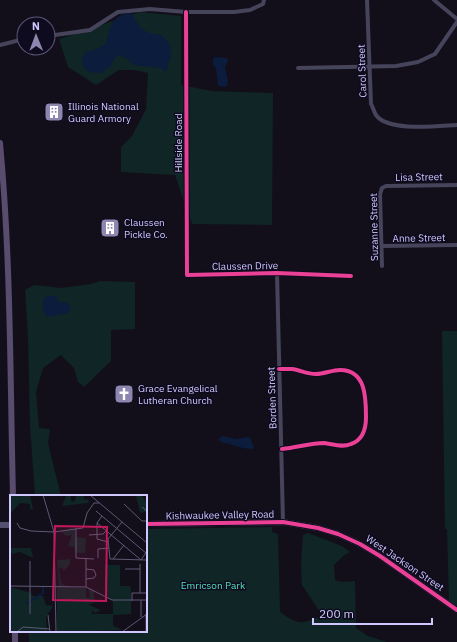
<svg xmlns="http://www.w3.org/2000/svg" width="457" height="642" font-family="'IBM Plex Sans',sans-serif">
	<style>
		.green { fill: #0f2526 }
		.water { fill: #0b1c3c }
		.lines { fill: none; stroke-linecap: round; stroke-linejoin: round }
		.street { stroke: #45445b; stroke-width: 4 }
		.secondary { stroke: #53506e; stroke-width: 6 }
		.primary { stroke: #594c6d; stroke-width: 6 }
		.cycleway-casing { stroke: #0f0b1e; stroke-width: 6 }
		.cycleway { stroke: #ea4096; stroke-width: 4 }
		.labels { text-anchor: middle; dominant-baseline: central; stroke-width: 3; stroke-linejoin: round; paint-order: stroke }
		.street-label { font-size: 10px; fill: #cfc8ff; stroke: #0f0b1e }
		.poi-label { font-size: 10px; fill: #cfc8ff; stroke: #0f0b1e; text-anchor: start }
		.park-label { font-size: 10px; fill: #53e1bf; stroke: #0f0b1e }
		.inset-river { fill: none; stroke: #0b1c3c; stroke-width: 2 }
		.inset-road { fill: none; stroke: #5e5976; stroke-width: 1 }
		.view { fill: #c2185b; fill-opacity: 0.15; stroke: #c2185b; stroke-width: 2 }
		.inset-edge { fill: none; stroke: #cfc8ff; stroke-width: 2 }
	</style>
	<rect width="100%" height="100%" fill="#120f1a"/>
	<path class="green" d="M140 12 181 16V85L212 91 273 93 272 225 192 224 175 175 121 172V147L132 136 146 109 148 73 135 70H119L96 85 68 67 59 39Z
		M100 281 135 282V329L111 330V361L84 387 78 382 74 368 61 355 43 368 36 392 39 428 50 429 48 443 61 496H35L30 426 28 337 25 290 34 285 61 288 91 284Z
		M442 331H457V606L449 601 447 529H445Z
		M272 527V532L278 534 280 612C299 626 303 624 322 615L302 585 301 564 303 535 308 533 342 546 350 552 343 556 334 565 335 580 342 582 355 581 356 628 368 636 387 642H29V631H146V529Z"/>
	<path class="water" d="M129 13 133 14 134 18 140 27 148 33 161 35 169 43 171 54 166 72 161 68 134 65 127 59 119 55 115 58 110 67 101 73 89 72 84 68 82 59 86 52 97 49 106 44C110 28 111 16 129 13Z
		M215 57 227 58 228 60 225 67 228 80 227 86 222 87 218 85 216 68 213 65V59Z
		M49 296H56L59 303 65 302 69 305 71 309 68 313 47 317C42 311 43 305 44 298Z
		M222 436 236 439 247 437 250 438 254 447 253 449C241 449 232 444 221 442L219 439Z"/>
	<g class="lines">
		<path class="street" d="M367 0 371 104C373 107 374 112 376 115 388 132 437 126 457 125
			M434 0 457 19
			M186 12 187 275 277 273 351 276
			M48 36 90 30 118 12 150 9 186 12H234L250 10 263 4 264 0
			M0 45 24 39
			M298 68 396 66 418 62 435 54 457 22
			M381 246 457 245
			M382 266 380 194 382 188 386 186 457 185
			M277 273 283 522
			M279 369C283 369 288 369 292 369 300 370 307 374 316 374 324 374 332 370 340 370 366 370 366 398 366 417 366 428 363 440 351 444 342 448 333 444 324 443 310 443 296 448 282 449"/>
		<path class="secondary" d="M146 524 283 522 318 528 338 534 360 544 380 556 457 610
			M0 525H11"/>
		<path class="primary" d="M0 143C11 260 10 378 13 496
			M15 631V642"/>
		<defs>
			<path id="cycleway" d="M186 12 187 275 277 273 351 276
				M279 369C283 369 288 369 292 369 300 370 307 374 316 374 324 374 332 370 340 370 366 370 366 398 366 417 366 428 363 440 351 444 342 448 333 444 324 443 310 443 296 448 282 449
				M146 524 283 522 318 528 338 534 360 544 380 556 457 610"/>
		</defs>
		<use href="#cycleway" class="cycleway-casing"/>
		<use href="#cycleway" class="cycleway"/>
	</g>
	<defs>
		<symbol id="building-square" viewBox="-11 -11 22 22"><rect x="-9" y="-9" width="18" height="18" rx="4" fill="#8d87af" stroke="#0f0b1e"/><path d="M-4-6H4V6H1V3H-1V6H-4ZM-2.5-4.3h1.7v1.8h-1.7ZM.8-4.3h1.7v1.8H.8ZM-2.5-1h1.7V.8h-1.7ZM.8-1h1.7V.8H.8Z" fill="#fff"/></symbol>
		<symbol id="church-square" viewBox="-11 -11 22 22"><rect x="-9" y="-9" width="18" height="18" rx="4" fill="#8d87af" stroke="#0f0b1e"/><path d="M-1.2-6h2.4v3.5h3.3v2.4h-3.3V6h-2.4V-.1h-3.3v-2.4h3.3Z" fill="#fff"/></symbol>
	</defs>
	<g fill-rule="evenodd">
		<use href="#building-square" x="43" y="101" width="22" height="22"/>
		<use href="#building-square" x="99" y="217" width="22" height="22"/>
		<use href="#church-square" x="113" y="383" width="22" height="22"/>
	</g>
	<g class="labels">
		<g class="street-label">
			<text transform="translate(362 71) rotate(-92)">Carol Street</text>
			<text transform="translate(178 143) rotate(-90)">Hillside Road</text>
			<text transform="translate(419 177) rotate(-1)">Lisa Street</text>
			<text transform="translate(374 227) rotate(-91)">Suzanne Street</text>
			<text transform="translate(419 238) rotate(-1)">Anne Street</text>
			<text transform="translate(245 266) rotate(-1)">Claussen Drive</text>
			<text transform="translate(272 398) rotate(-92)">Borden Street</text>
			<text transform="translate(220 515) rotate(-1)">Kishwaukee Valley Road</text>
			<text transform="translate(405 563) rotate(34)">West Jackson Street</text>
		</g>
		<g class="poi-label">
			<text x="68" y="106">Illinois National<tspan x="68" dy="12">Guard Armory</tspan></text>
			<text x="124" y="222">Claussen<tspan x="124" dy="12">Pickle Co.</tspan></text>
			<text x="138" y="388">Grace Evangelical<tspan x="138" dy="12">Lutheran Church</tspan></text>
		</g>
		<g class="park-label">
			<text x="213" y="585">Emricson Park</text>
		</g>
	</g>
	<g transform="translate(10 495)">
		<rect width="137" height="137" fill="#120f1a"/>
		<path d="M0 0H20L23 14H20V9L10 8 0 19ZM59 0H61V7L65 6 66 0H74V4L79 5 78 8 52 11 56 1ZM126 0H131L137 8V25L136 17 130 18ZM61 33 65 34V42L76 43 75 58H66L64 52 58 51 62 40 56 41 51 36ZM0 53H21L23 63 10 57 2 59ZM60 64V69L54 76 51 72 49 74 51 88 56 91H49L47 65ZM95 70H110V91H120L121 95V119L103 120V131L113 135 47 137V92L76 93V102L78 103 80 102 78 93 84 95V104L90 108 85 107 79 110 91 115 85 118 82 115V119H103V106L95 101ZM0 92 21 98 22 101H33L36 110 43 111 36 122 37 137H0Z" fill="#0f2526"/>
		<path class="inset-river" d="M16 109 33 98V92"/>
		<path class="inset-road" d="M33 0 44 37 46 137M80 0 137 48M114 9 132 26H137M132 12 137 16V26M86 16 136 58M92 21 87 28V44L98 47M112 27 98 44 100 64 137 65M7 28 10 33 21 36 44 37 73 33 77 18 84 8H89M87 28 131 65 137 56M66 33V63L84 64M79 40 93 39 97 35M76 63V92M88 63V54L99 53M103 64 114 50M76 74 84 75 86 80 84 83 76 84M115 74H130M0 91 76 92 102 105H137M130 98V69M131 105V122M122 106V98H137M20 119V66M136 119V137M38 120 40 137M7 137 13 132 40 134M112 137 137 119"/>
		<path class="view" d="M45 31 97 32 96 106 43 105Z"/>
		<rect width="137" height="137" class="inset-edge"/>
	</g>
	<g transform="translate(36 36) rotate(359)"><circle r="19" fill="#0f0b1e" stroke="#5c5778"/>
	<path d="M0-3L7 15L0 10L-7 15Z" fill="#8d87af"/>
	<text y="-6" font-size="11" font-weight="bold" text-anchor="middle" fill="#cfc8ff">N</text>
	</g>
	<path d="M313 618v6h119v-6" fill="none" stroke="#cfc8ff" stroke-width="2"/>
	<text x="319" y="618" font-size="12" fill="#cfc8ff" stroke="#0f0b1e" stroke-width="3" paint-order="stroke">200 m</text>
</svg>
